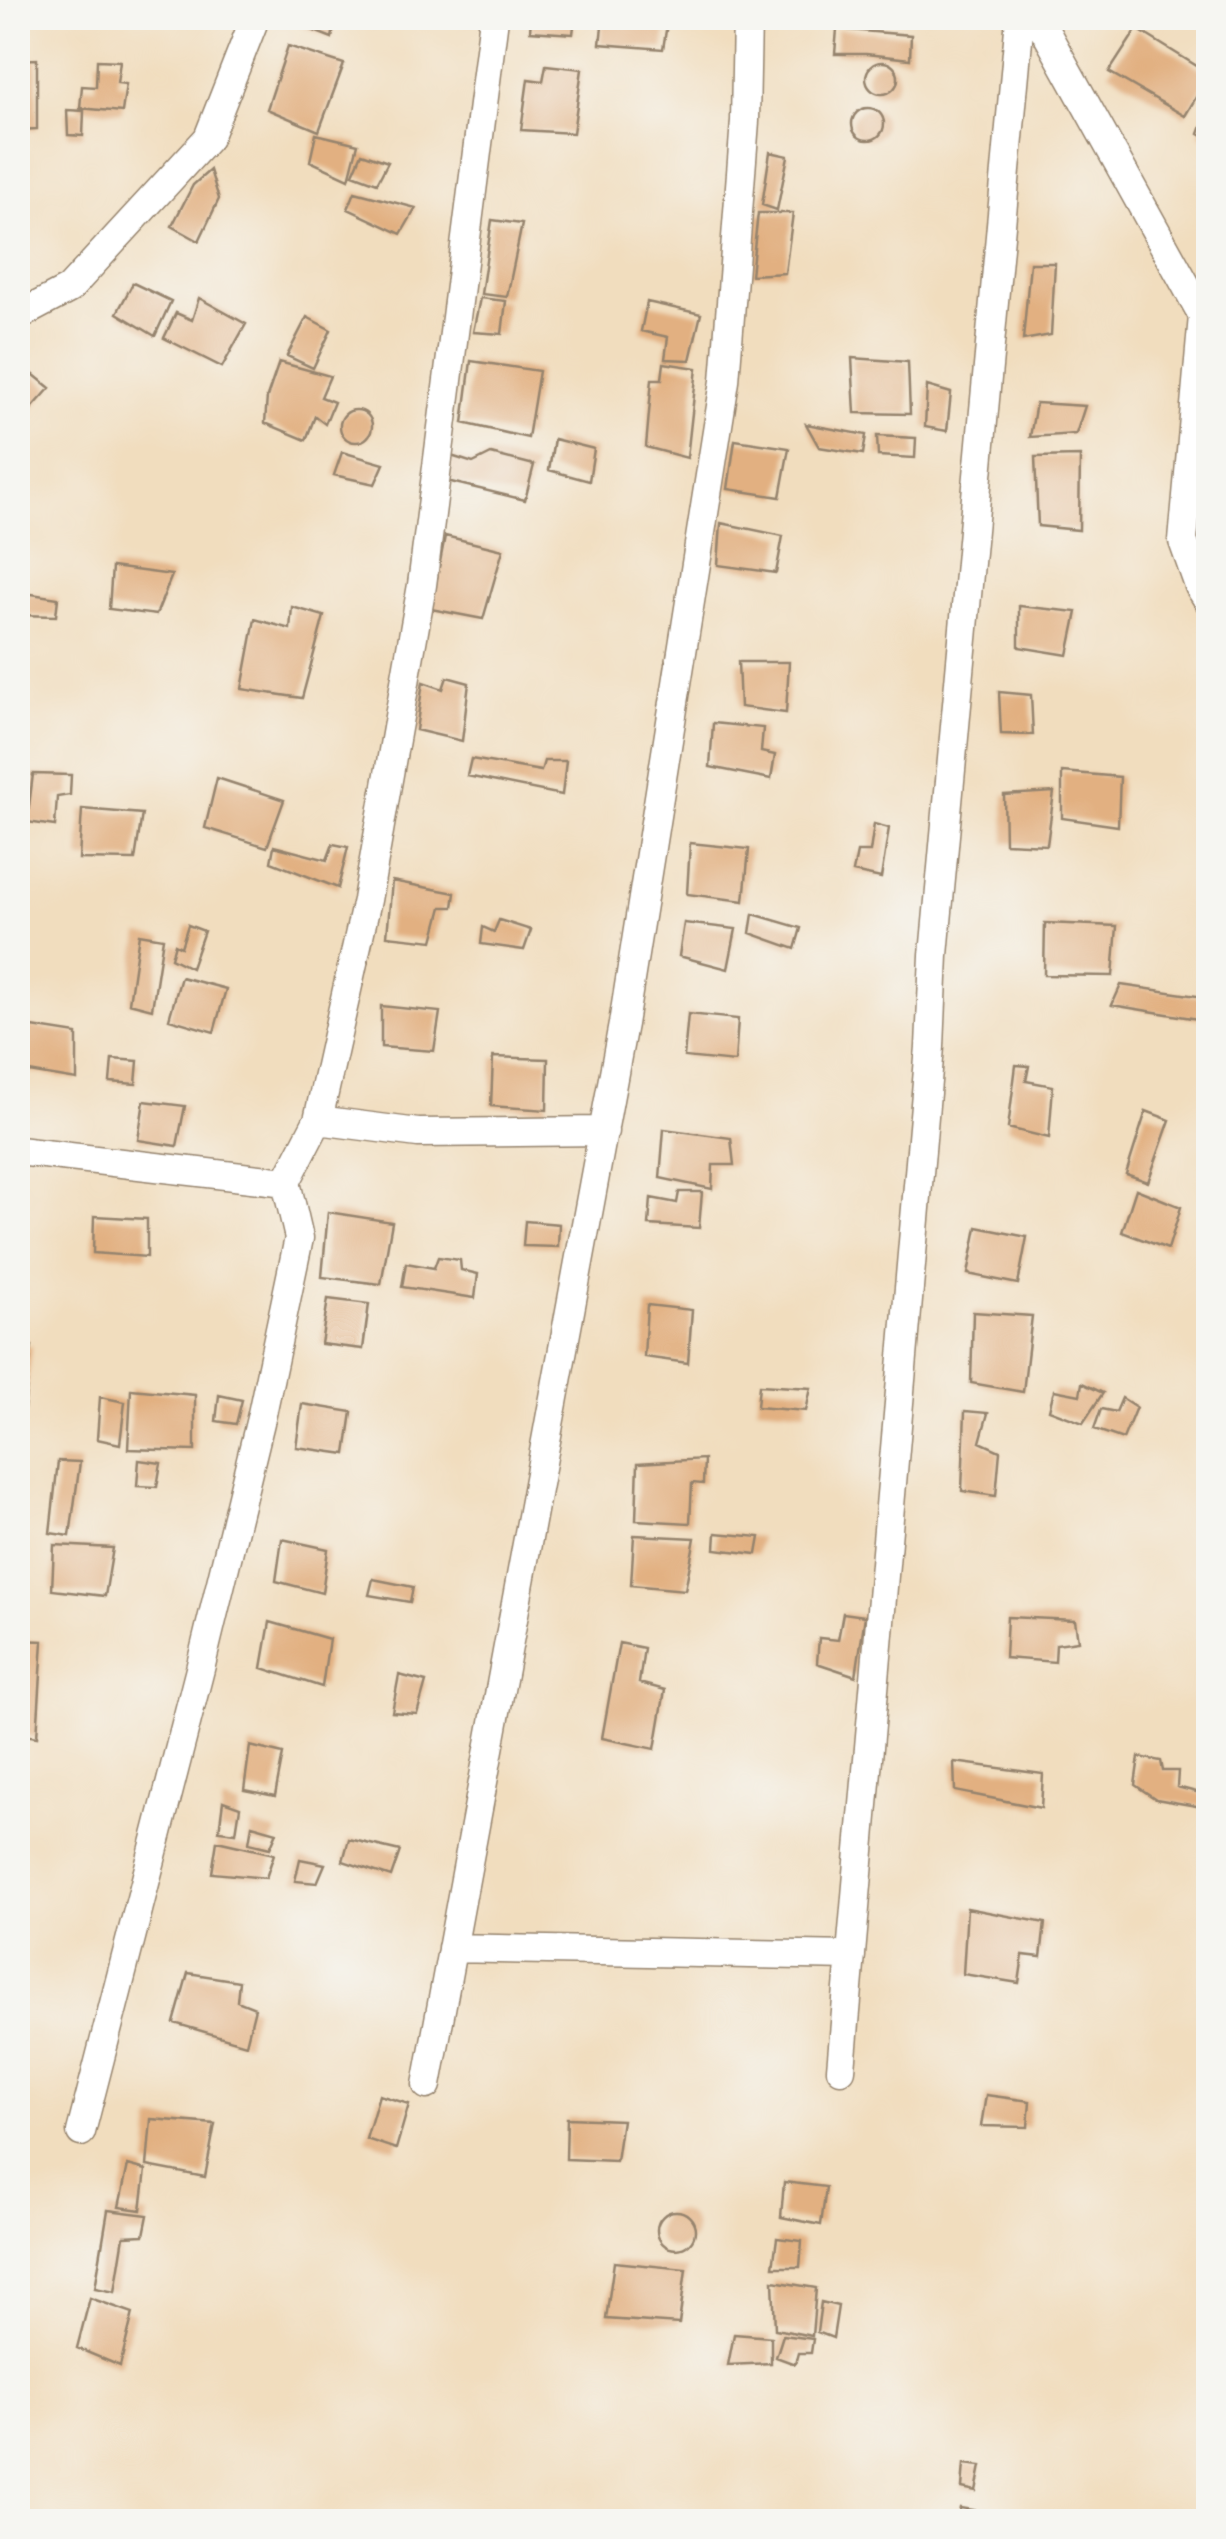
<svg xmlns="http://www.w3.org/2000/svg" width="1226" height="2539" font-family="Mali,sans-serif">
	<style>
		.building { fill: #e2b081 }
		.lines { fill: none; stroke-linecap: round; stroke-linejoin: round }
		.street-casing { stroke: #96846e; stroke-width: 31 }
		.street { stroke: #fff; stroke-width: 28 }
	</style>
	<rect width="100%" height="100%" fill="#f6f6f2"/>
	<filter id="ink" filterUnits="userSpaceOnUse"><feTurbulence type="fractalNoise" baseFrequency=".01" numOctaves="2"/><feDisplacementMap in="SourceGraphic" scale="20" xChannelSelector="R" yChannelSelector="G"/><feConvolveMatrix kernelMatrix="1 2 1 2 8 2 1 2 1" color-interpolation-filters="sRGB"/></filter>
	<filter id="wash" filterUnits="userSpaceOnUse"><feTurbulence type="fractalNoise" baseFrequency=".0048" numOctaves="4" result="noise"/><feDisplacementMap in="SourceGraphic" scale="40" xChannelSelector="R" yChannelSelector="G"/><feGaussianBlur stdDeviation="2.25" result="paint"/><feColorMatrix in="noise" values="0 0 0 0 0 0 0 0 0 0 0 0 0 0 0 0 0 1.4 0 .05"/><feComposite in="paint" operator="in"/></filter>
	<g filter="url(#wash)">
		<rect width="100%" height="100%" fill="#f1ddbe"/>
		<g id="blocks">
			<path class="building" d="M301 18H336L332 38 299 25Z
				M531 18H575L573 34 530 31Z
				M603 18H668L663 49 600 44Z
				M837 29 911 35 910 59 866 54H835Z
				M1137 29 1208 73V77L1185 116 1109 72Z
				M288 46 344 64 319 131 267 109Z
				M37 59V129L18 130V60Z
				M97 60 120 61 117 83 126 84 122 112 80 108 82 86 96 87Z
				M866 78a16 16 0 1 1 32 0a16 16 0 1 1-32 0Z
				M546 65 582 69 573 133 521 130 528 79 543 81Z
				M852 124a16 16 0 1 1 32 0a16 16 0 1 1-32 0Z
				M67 110 84 111 83 136 68 135Z
				M1208 110V139L1199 134Z
				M316 134 358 144 349 179 310 161Z
				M770 152 788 156 777 210 762 205Z
				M362 153 388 162 377 183 353 174Z
				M210 170 219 199 199 241 172 226 193 185Z
				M355 192 416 208 401 234 348 209Z
				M758 213H793L785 273 751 275Z
				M492 220 522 224 507 297 481 294Z
				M1030 263H1055L1051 335 1023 340Z
				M133 283 171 301 155 336 117 313Z
				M199 298 246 324 222 367 164 338 176 313 192 320Z
				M480 298 506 301 502 334 473 332Z
				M647 302 701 314 690 360 665 359 668 337 641 331Z
				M307 317 331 330 313 368 287 356Z
				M852 358 908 362 910 414 855 413Z
				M471 361 539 371 528 438 463 423Z
				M18 362 50 388 18 424Z
				M279 362 330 376 321 397 334 402 325 424 315 416 306 440 265 423 267 397Z
				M664 363 697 368 687 458 646 447 652 379H662Z
				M927 386 951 393 947 431 925 427Z
				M1036 403 1085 406 1076 434 1030 437Z
				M340 426a16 16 0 1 1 32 0a16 16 0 1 1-32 0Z
				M806 424 866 435 863 454 819 447Z
				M877 436 916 438 915 458 878 456Z
				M554 439 594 449 589 481 549 470Z
				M735 440 789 448 780 497 728 489Z
				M342 452 384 464 375 484 334 475Z
				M491 454 534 465 525 500 447 481 451 456 473 463Z
				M1080 456 1079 530 1038 526 1035 457Z
				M721 523 783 536 776 573 718 565Z
				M445 536 503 550 483 619 431 609Z
				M112 567 172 575 156 615 109 609Z
				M18 592 58 598 56 616 18 615Z
				M1019 606 1077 612 1068 655 1019 647Z
				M292 607 324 616 302 698 242 689 255 619 290 629Z
				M738 662H789L786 713 740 707Z
				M447 677 469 683 462 741 416 730 423 682 443 689Z
				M999 692 1031 695 1033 735 1001 734Z
				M713 723 763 728 761 752 775 755 771 779 710 767Z
				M471 759 541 771 544 761H566L562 795 467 776Z
				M1062 772 1120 777 1118 826 1062 818Z
				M33 774 71 775 70 795 57 797 55 826 27 822Z
				M217 778 284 800 267 847 205 828Z
				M1054 792 1047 845 1005 843 1004 795Z
				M82 809 142 814 135 860 79 859Z
				M874 824 889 828 881 878 853 872 857 852H870Z
				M690 843 749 849 744 901 687 894Z
				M333 844 348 847 338 888 271 862 274 846 327 860Z
				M392 881 455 893 453 907H442L433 941 387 936Z
				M753 914 801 928 795 949 750 933Z
				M499 920 531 930 524 950 481 944 483 927 494 932Z
				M684 923 736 929 728 969 679 956Z
				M1045 923 1117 926 1113 976 1044 975Z
				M188 925 204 931 191 968 171 958 175 944 181 947Z
				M139 934 163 938 152 1009 129 1003Z
				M181 977 226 989 214 1032 169 1019Z
				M1121 985 1204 997 1198 1019 1112 1005Z
				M381 1006 440 1012 434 1051 381 1047Z
				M688 1014 738 1019 735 1062 684 1057Z
				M26 1026 77 1034V1080L23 1071Z
				M493 1057 548 1059 547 1110 491 1106Z
				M112 1059 138 1061 136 1084 110 1082Z
				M1016 1065 1029 1066 1026 1081 1053 1086 1049 1138 1008 1128Z
				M144 1101 185 1106 177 1146 138 1140Z
				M1146 1111 1170 1120 1148 1182 1126 1174Z
				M664 1129 731 1138 734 1165H713L712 1189 660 1178Z
				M1136 1189 1181 1207 1168 1249 1122 1232Z
				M679 1192H702L699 1228 649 1225 651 1198 677 1203Z
				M328 1212 392 1222 381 1284 322 1277Z
				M94 1216 147 1219V1257L93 1253Z
				M525 1221 559 1224 558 1247 523 1246Z
				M977 1227 1027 1237 1018 1284 968 1274Z
				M438 1257 460 1260 461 1270 478 1274 475 1298 402 1287 406 1263 434 1268Z
				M328 1299 369 1304 363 1349 321 1344Z
				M647 1305 692 1310 688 1363 644 1357Z
				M973 1312 1032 1316 1023 1392 971 1383Z
				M18 1345 32 1346 24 1409 18 1410Z
				M1082 1383 1103 1393 1083 1423 1049 1410 1054 1390 1080 1395Z
				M759 1385 811 1388 806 1411 757 1407Z
				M131 1389 195 1395V1451L128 1449Z
				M219 1395 242 1400 236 1424 216 1421Z
				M100 1397 125 1402 120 1444 97 1439Z
				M1122 1398 1136 1407 1123 1439 1094 1429 1101 1409 1116 1412Z
				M302 1404 352 1412 346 1454 296 1447Z
				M965 1411 988 1413 980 1442 1000 1451 996 1496 962 1491Z
				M704 1459 703 1484 692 1483 690 1523 636 1520 638 1463Z
				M139 1460 161 1463 157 1487 137 1486Z
				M58 1461 80 1462 70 1536 50 1533Z
				M716 1533 760 1537 757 1554 715 1549Z
				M634 1535 695 1538 685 1590 631 1585Z
				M282 1539 328 1549 322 1593 276 1581Z
				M54 1545 113 1548 105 1596 52 1590Z
				M373 1579 413 1587 410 1602 369 1595Z
				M843 1613 865 1616 856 1676 817 1663 819 1638 838 1640Z
				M1007 1617 1075 1620 1078 1641 1056 1644 1055 1662 1005 1658Z
				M270 1622 329 1639 322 1687 262 1668Z
				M18 1640 43 1641 37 1737 18 1734Z
				M619 1643 644 1648 639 1683 665 1690 655 1749 602 1738Z
				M399 1675 426 1682 417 1714 392 1712Z
				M250 1746 283 1754 275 1796 244 1790Z
				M1139 1757 1161 1761 1163 1771H1178L1177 1787 1208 1795V1808L1156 1799 1135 1785Z
				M954 1762 1043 1774 1041 1808 955 1791Z
				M223 1801 240 1807 236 1833 219 1831Z
				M252 1825 277 1832 270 1848 249 1843Z
				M349 1839 400 1851 391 1877 343 1861Z
				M217 1841 274 1854 266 1878 212 1873Z
				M300 1859 325 1864 317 1883 295 1881Z
				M967 1908 1045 1923 1041 1957 1023 1955 1019 1983 963 1974Z
				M188 1973 239 1981 237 2001 255 2008 246 2044 174 2023Z
				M379 2095 409 2104 396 2149 366 2139Z
				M986 2095 1030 2101 1028 2127 981 2126Z
				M567 2118 622 2120 616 2161 566 2159Z
				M151 2119 215 2124 205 2177 147 2166Z
				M128 2165 146 2170 141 2210 119 2207Z
				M784 2182 826 2187 821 2225 781 2217Z
				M108 2210 148 2215 144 2235 124 2236 115 2292 95 2288Z
				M657 2230a19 19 0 1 1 38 0a19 19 0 1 1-38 0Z
				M777 2238 802 2241 800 2267H773Z
				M614 2262 686 2269 679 2324 606 2319Z
				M773 2281 816 2288 812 2336 775 2329Z
				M90 2298 133 2313 120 2366 77 2348Z
				M821 2302 838 2306 833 2338 817 2332Z
				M734 2334 771 2337V2363L728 2365Z
				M783 2335 813 2339 811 2353H798L795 2364 776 2357Z
				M964 2464 981 2466 976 2491 962 2488Z
				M960 2508 984 2512 981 2522H957Z"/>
		</g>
	</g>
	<g filter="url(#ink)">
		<use href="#blocks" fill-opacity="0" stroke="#96846e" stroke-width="2.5"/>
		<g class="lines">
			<defs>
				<path id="street" d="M1038 18 1203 316 1183 541 1199 586 1208 600
					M18 316 69 289 208 138 255 18
					M318 1120 367 900 422 585 494 18
					M18 1151 286 1182
					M452 1948 851 1956
					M841 2069 930 1047 934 955 1020 18
					M427 2085 623 1024 725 381 745 121 747 18
					M81 2132 200 1669 262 1414 299 1238 286 1182 318 1120 418 1133 604 1131"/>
			</defs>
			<use href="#street" class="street-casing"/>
			<use href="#street" class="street"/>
		</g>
	</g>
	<rect width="1226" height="2539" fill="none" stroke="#f6f6f2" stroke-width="60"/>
</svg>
